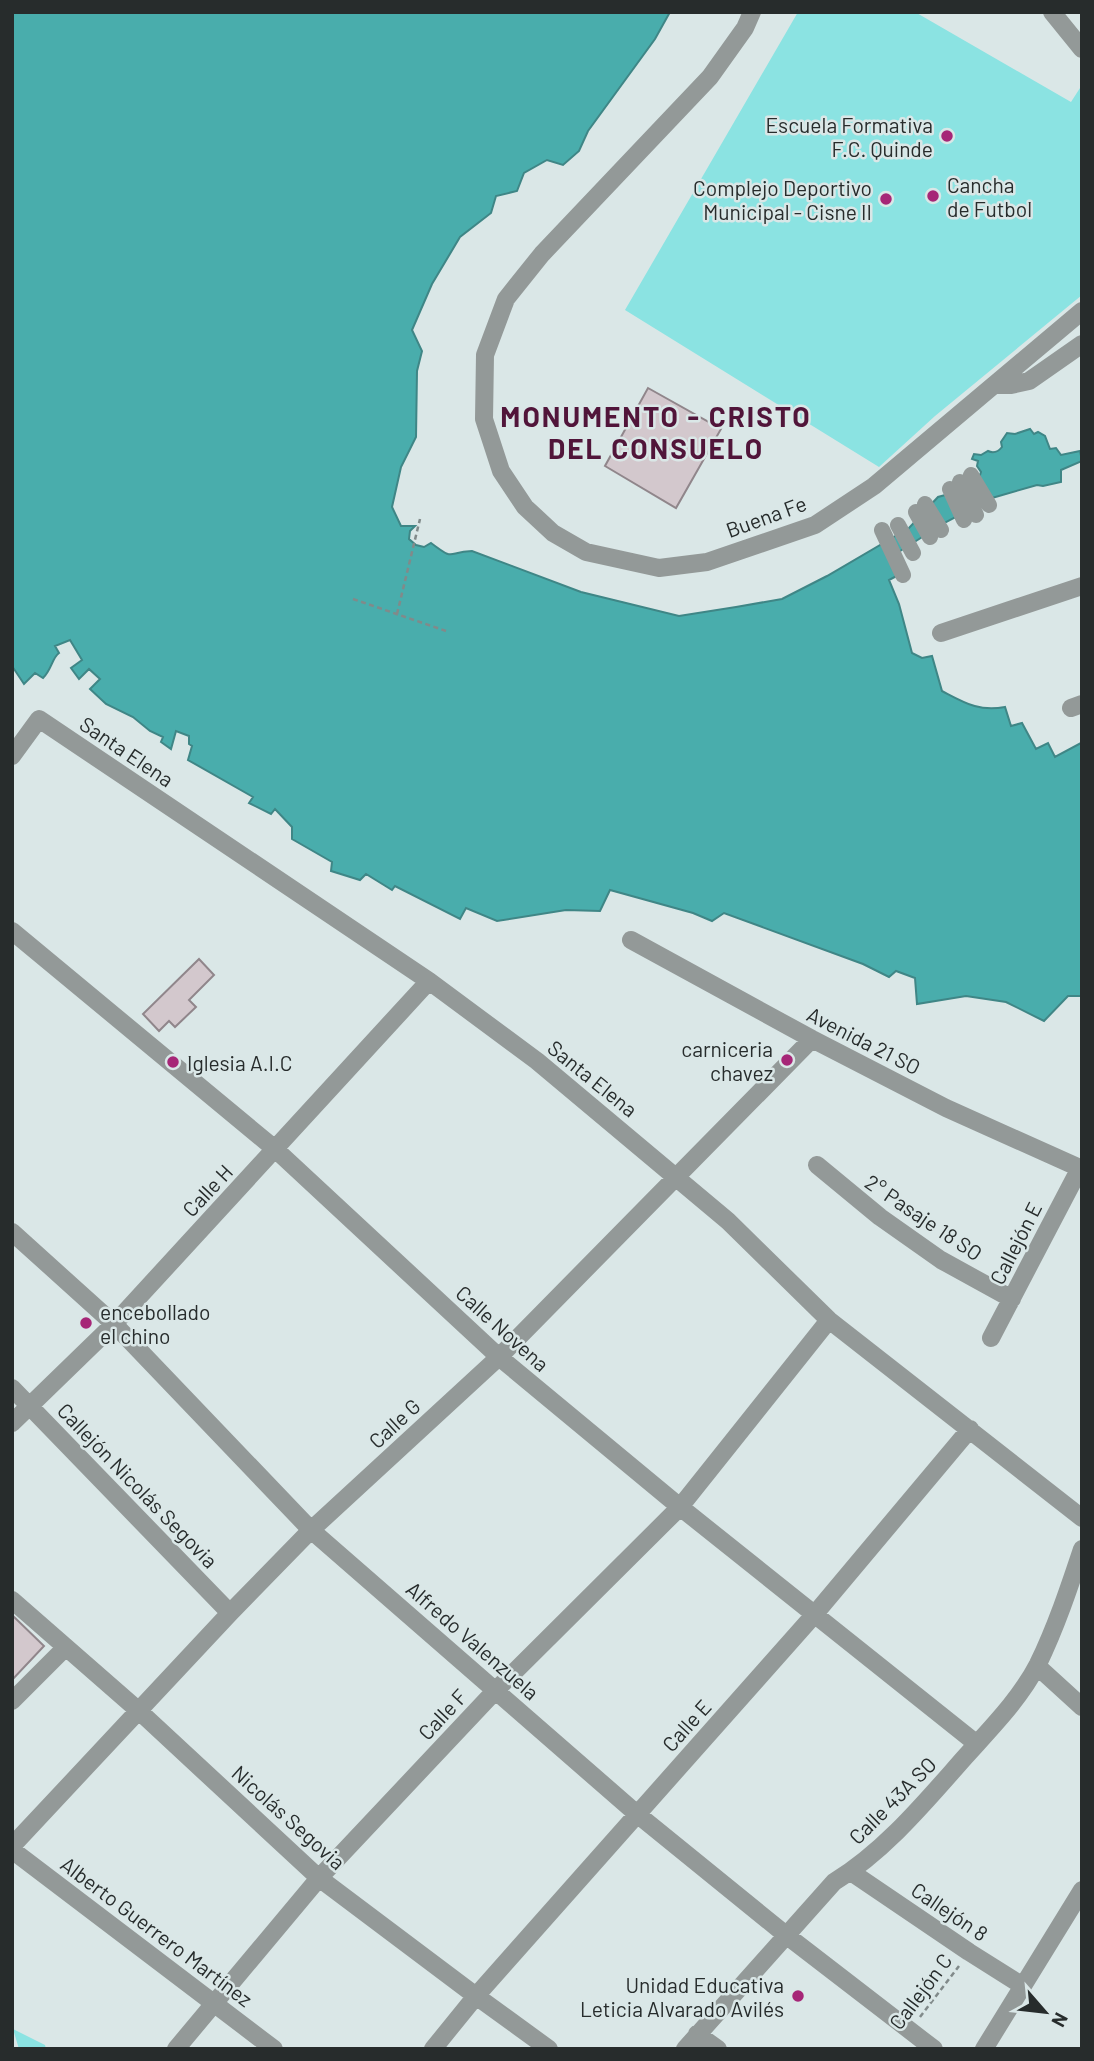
<svg xmlns="http://www.w3.org/2000/svg" width="1094" height="2061" font-family="Barlow,sans-serif">
	<style>
		.green { fill: #8be3e2 }
		.water { fill: #49adac; stroke: #3f8686; stroke-width: 2 }
		.building { fill: #d3c8cd; stroke: #90868b; stroke-width: 2 }
		.lines { fill: none; stroke-linecap: round; stroke-linejoin: round }
		.path { stroke: #818a8a; stroke-width: 2.5; stroke-dasharray: 5 3.5; stroke-linecap: butt }
		.pedestrian { stroke: #939998; stroke-width: 16 }
		.minor { stroke: #939998; stroke-width: 18 }
		.poi-dot { fill: #a62677; stroke: #dae7e7; stroke-width: 2.5 }
		.labels { text-anchor: middle; dominant-baseline: central; stroke-width: 5; stroke-linejoin: round; paint-order: stroke }
		.poi-label { font-size: 21px; fill: #272c2c; stroke: #dae7e7; text-anchor: end }
		.street-label { font-size: 21px; fill: #272c2c; stroke: #dae7e7 }
		.district-label { font-size: 28px; font-weight: bold; letter-spacing: 2px; fill: #51153a; stroke: #dae7e7 }
	</style>
	<rect width="100%" height="100%" fill="#dae7e7"/>
	<path class="green" d="M798 12H915L1071 102 1080 88 1082 90V295L935 416 879 467 625 310Z
		M13 2029 45 2045 46 2049H19Z"/>
	<path class="water" d="M12 12H670L655 39 588 131 579 151 563 165 547 160 524 173 517 191 496 196 491 213 460 237 432 284 412 330 422 351 417 371 416 437 401 467 392 507 401 526H415L410 531 409 539 416 545 424 547 431 543C456 562 446 552 472 551L581 592 679 616 736 607 782 599 827 576 909 528 938 497 949 494 979 478 981 472 977 466 978 461 972 459 974 454 981 455 988 451C994 454 998 452 1002 447L1001 442 1007 433 1015 434 1030 429 1034 434 1038 432 1045 436 1050 449 1056 448 1061 455 1080 451 1082 461 1061 470V482L1043 486 1037 485 992 498 946 522 897 553 906 571 889 580 899 604 912 653 922 658 932 656 942 691C965 703 979 712 1005 707L1011 726 1022 723 1036 749 1048 743 1055 757 1081 743 1082 996H1068L1044 1021 1006 1002 966 996 917 1004 915 978 896 971 889 977 863 964 724 913 712 921 693 913 610 890 600 911 566 910 497 921 466 908 460 919 395 886 392 890 366 874 360 880 331 871 332 862 292 839V827L275 809 271 814 249 803 253 797 188 760 192 746 189 744V736L176 731 171 749 161 742 163 737 150 731 133 717 106 704 90 689 100 679 89 669 79 679 71 668 82 660 70 640 55 646 59 653C52 658 52 669 43 678L35 673 24 684 12 666Z"/>
	<path class="building" d="M648 388 721 429 676 508 605 466Z
		M199 959 214 975 189 1000 196 1007 175 1027 169 1021 159 1031 143 1014Z
		M12 1615 44 1646 12 1680Z"/>
	<g class="lines">
		<path class="path" d="M353 599 446 631
			M397 614 420 519
			M920 2017 959 1966"/>
		<path class="pedestrian" d="M971 475 989 505
			M960 482 976 515
			M950 489 964 520
			M925 504 941 530
			M916 512 930 537
			M898 525 913 553
			M882 530 903 575"/>
		<path class="minor" d="M752 12 745 28 710 77 542 254 506 299 485 355 484 419 501 471 525 507 553 533 586 552 659 568 707 562 815 525 874 486 1082 311
			M1052 12 1082 49
			M994 385H1011L1029 381 1082 344
			M941 633 1082 586
			M1071 708 1082 704
			M12 756 39 719 429 981 537 1061 728 1221 829 1320 1082 1518
			M12 931 275 1149 499 1357 680 1507 977 1744
			M631 940 812 1039 946 1108 1082 1169
			M817 1165 880 1217 941 1260 1012 1299
			M12 1232 114 1324 311 1530 637 1814 786 1935 934 2049
			M991 1338 1080 1168
			M12 1388 230 1613
			M12 1423 114 1324 429 981
			M12 1600 139 1711 319 1878 476 1996 549 2049
			M1037 1666 1082 1707
			M12 1701 66 1647
			M12 1846 230 1613 311 1530 499 1357 812 1039
			M12 1850 274 2049
			M851 1872 969 1952 1023 1986
			M697 2034 718 2049
			M176 2049 319 1878 495 1691 680 1507 829 1320
			M433 2049 476 1996 814 1615 970 1429
			M685 2049 834 1882C885 1851 926 1801 965 1757 991 1728 1020 1699 1038 1664 1056 1627 1069 1588 1082 1549
			M984 2049 1082 1890"/>
	</g>
	<g class="poi-dot">
		<circle cx="947" cy="136" r="7"/>
		<circle cx="933" cy="196" r="7"/>
		<circle cx="886" cy="199" r="7"/>
		<circle cx="787" cy="1060" r="7"/>
		<circle cx="173" cy="1062" r="7"/>
		<circle cx="86" cy="1323" r="7"/>
		<circle cx="798" cy="1996" r="7"/>
	</g>
	<g class="labels">
		<g class="poi-label">
			<text x="933" y="124">Escuela Formativa<tspan x="933" dy="24">F.C. Quinde</tspan></text>
			<text x="947" y="184" text-anchor="start">Cancha<tspan x="947" dy="24">de Futbol</tspan></text>
			<text x="872" y="187">Complejo Deportivo<tspan x="872" dy="24">Municipal - Cisne II</tspan></text>
			<text x="773" y="1048">carniceria<tspan x="773" dy="24">chavez</tspan></text>
			<text x="187" y="1062" text-anchor="start">Iglesia A.I.C</text>
			<text x="100" y="1311" text-anchor="start">encebollado<tspan x="100" dy="24">el chino</tspan></text>
			<text x="784" y="1984">Unidad Educativa<tspan x="784" dy="24">Leticia Alvarado Avilés</tspan></text>
		</g>
		<g class="street-label">
			<text transform="translate(766 516) rotate(-20)">Buena Fe</text>
			<text transform="translate(127 751) rotate(34)">Santa Elena</text>
			<text transform="translate(864 1040) rotate(27)">Avenida 21 SO</text>
			<text transform="translate(593 1078) rotate(39)">Santa Elena</text>
			<text transform="translate(207 1190) rotate(-47)">Calle H</text>
			<text transform="translate(924 1217) rotate(34)">2° Pasaje 18 SO</text>
			<text transform="translate(1015 1243) rotate(-63)">Callejón E</text>
			<text transform="translate(503 1328) rotate(42)">Calle Novena</text>
			<text transform="translate(394 1423) rotate(-43)">Calle G</text>
			<text transform="translate(138 1485) rotate(46)">Callejón Nicolás Segovia</text>
			<text transform="translate(473 1640) rotate(41)">Alfredo Valenzuela</text>
			<text transform="translate(442 1714) rotate(-47)">Calle F</text>
			<text transform="translate(686 1725) rotate(-48)">Calle E</text>
			<text transform="translate(892 1800) rotate(-45)">Calle 43A SO</text>
			<text transform="translate(289 1817) rotate(42)">Nicolás Segovia</text>
			<text transform="translate(950 1911) rotate(34)">Callejón 8</text>
			<text transform="translate(157 1931) rotate(37)">Alberto Guerrero Martínez</text>
			<text transform="translate(920 1991) rotate(-53)">Callejón C</text>
		</g>
		<g class="district-label">
			<text x="656" y="416">MONUMENTO - CRISTO<tspan x="656" dy="32">DEL CONSUELO</tspan></text>
		</g>
	</g>
	<rect width="1094" height="2061" fill="none" stroke="#272c2c" stroke-width="28"/>
	<g transform="translate(1045 2012) rotate(118)" stroke="#dae7e7" stroke-width="5" paint-order="stroke">
	<path d="M0-5L12 26L0 18L-12 26Z" fill="#272c2c"/>
	<text y="-10" font-size="19" font-weight="bold" text-anchor="middle" fill="#272c2c">N</text>
	</g>
</svg>
